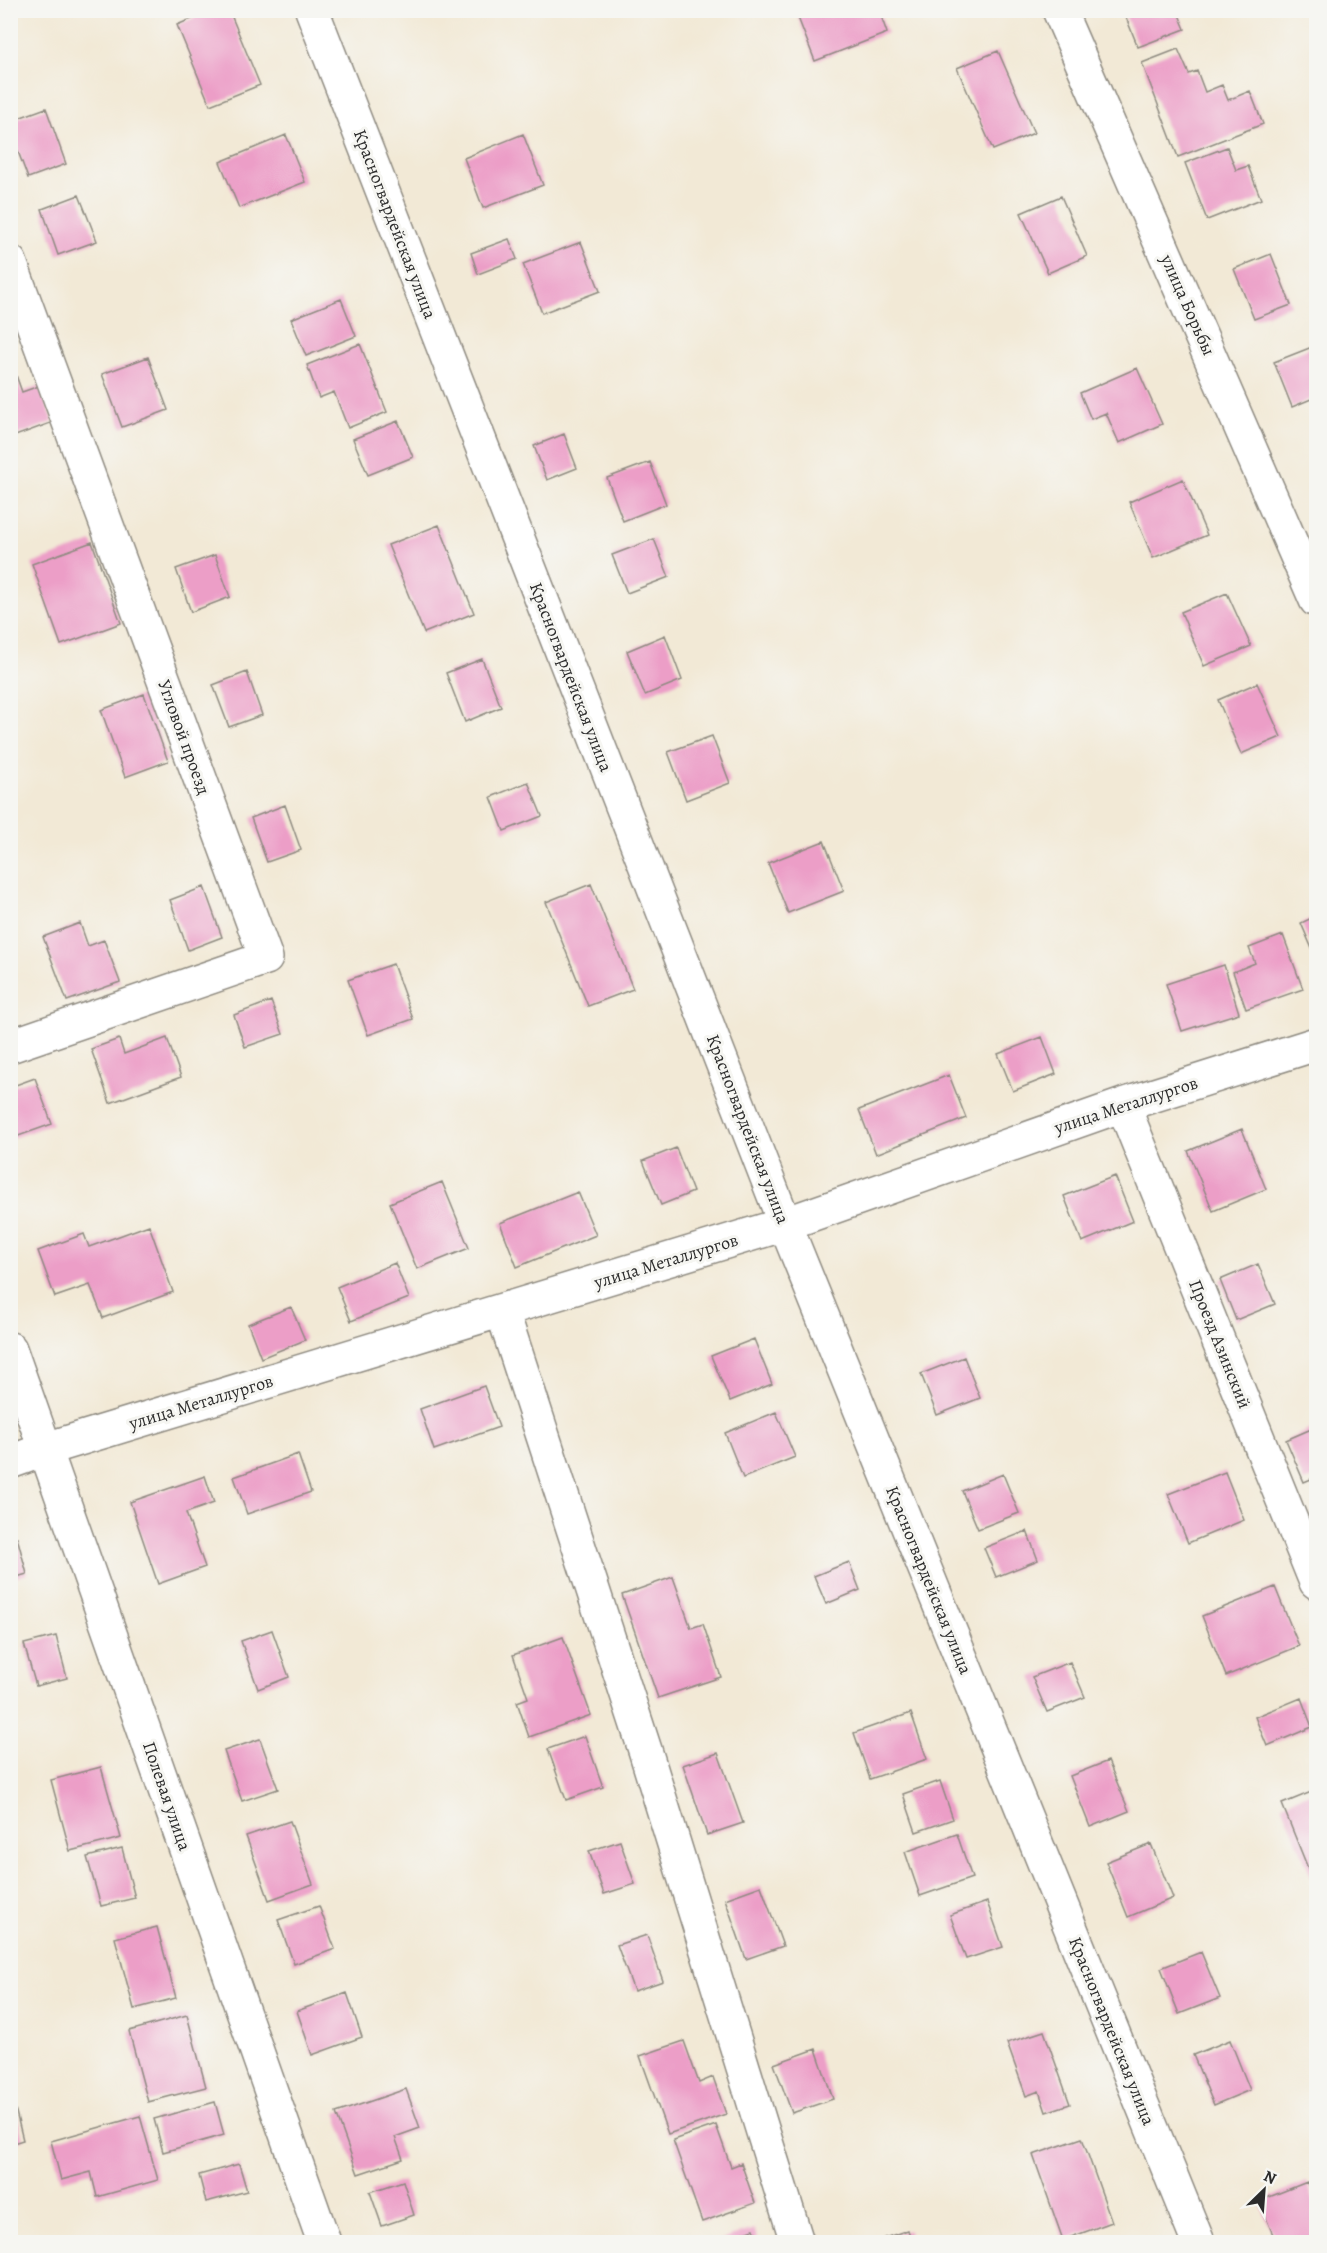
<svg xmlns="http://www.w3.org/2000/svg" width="1327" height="2253" font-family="Alegreya,serif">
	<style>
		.building { fill: #ec9ec7 }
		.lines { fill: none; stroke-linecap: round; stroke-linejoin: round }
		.street-casing { stroke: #8e8a80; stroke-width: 36 }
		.street { stroke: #fff; stroke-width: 33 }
		.labels { text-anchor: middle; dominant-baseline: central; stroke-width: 6; stroke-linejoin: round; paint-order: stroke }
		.street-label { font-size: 18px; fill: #2b2b2b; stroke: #f6f6f2 }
	</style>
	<rect width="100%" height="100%" fill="#f6f6f2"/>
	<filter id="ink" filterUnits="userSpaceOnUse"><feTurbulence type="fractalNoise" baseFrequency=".0167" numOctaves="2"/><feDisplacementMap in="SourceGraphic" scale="12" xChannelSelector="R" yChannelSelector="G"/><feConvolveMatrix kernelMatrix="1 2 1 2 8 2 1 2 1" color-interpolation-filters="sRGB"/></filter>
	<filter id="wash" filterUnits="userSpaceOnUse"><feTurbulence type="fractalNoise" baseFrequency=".008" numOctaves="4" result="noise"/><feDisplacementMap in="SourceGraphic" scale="24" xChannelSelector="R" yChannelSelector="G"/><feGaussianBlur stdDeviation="1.35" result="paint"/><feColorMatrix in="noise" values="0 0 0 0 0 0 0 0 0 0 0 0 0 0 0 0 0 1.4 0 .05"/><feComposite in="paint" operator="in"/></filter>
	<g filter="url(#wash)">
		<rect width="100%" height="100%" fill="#f2e9d6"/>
		<g id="blocks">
			<path class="building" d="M213 10H229L260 85 210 105 177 25Z
				M795 10H879L887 33 815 61Z
				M1123 10H1177L1185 29 1138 47Z
				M1178 49 1189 74 1197 71 1205 92 1222 85 1228 100 1250 91 1263 124 1178 157 1142 63Z
				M998 51 1034 133 993 150 957 68Z
				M46 108 66 164 28 178 10 130V121Z
				M523 134 543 185 483 208 464 158Z
				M286 135 305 182 239 208 220 162Z
				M1227 147 1236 170 1248 166 1261 199 1207 220 1185 163Z
				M79 195 97 241 58 255 42 209Z
				M1061 196 1087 256 1048 273 1021 213Z
				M509 239 517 259 478 274 471 253Z
				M581 242 600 291 542 313 523 264Z
				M1271 254 1291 305 1254 319 1234 269Z
				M341 299 356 336 306 356 291 319Z
				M360 344 387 412 348 428 334 392 319 398 307 365Z
				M1312 347 1316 358V397L1292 407 1274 362Z
				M148 357 168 410 122 427 102 374Z
				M11 361 22 392 39 386 53 422 10 438Z
				M1137 368 1162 424 1119 443 1106 413 1091 419 1080 393Z
				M398 421 413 457 368 475 353 439Z
				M564 434 577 468 547 480 534 446Z
				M650 462 666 504 623 521 607 478Z
				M1183 479 1207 535 1153 558 1129 502Z
				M439 525 474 613 424 633 388 545Z
				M654 539 669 577 627 593 612 555Z
				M92 542 121 623 61 645 32 564Z
				M215 555 230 597 191 612 176 569Z
				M1227 593 1251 646 1204 666 1181 612Z
				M665 635 682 680 645 695 627 651Z
				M482 659 501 707 465 722 446 673Z
				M247 672 262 715 229 727 213 685Z
				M1257 683 1281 737 1241 754 1218 700Z
				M144 694 168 761 125 777 101 710Z
				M712 736 730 783 686 800 668 752Z
				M528 782 542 816 504 831 491 797Z
				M285 805 301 850 267 862 251 818Z
				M824 841 844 891 788 913 768 863Z
				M591 884 633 989 588 1006 546 902Z
				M204 887 222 937 188 950 170 900Z
				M1316 916V958L1301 923Z
				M80 923 88 946 104 940 120 982 67 1001 43 937Z
				M1283 935 1303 989 1246 1009 1233 972 1255 963 1249 948Z
				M393 964 413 1019 368 1035 348 980Z
				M1224 965 1239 1013 1182 1031 1166 984Z
				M271 1001 283 1034 245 1047 234 1015Z
				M1042 1037 1056 1074 1013 1091 998 1054Z
				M167 1038 181 1077 110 1103 91 1049 119 1039 124 1054Z
				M949 1075 966 1118 876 1154 859 1110Z
				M35 1078 52 1124 10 1139V1087Z
				M1242 1129 1266 1189 1213 1211 1188 1151Z
				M676 1148 693 1192 661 1205 643 1161Z
				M1115 1176 1133 1221 1082 1242 1064 1196Z
				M442 1182 469 1248 417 1269 390 1203Z
				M578 1192 596 1235 517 1267 500 1223Z
				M149 1225 173 1292 103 1318 90 1285 55 1297 38 1251 84 1234 89 1247Z
				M395 1263 409 1298 351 1321 337 1287Z
				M1258 1264 1275 1304 1236 1320 1220 1280Z
				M291 1307 305 1340 261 1358 248 1324Z
				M754 1339 772 1384 730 1401 711 1356Z
				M964 1357 980 1398 937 1415 921 1374Z
				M484 1386 499 1427 434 1450 420 1409Z
				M776 1412 795 1457 743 1478 725 1433Z
				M1316 1427V1477L1304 1482 1286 1440Z
				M298 1454 311 1492 247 1514 234 1477Z
				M1225 1472 1244 1520 1188 1543 1168 1494Z
				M1003 1474 1019 1513 978 1529 962 1491Z
				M205 1476 214 1503 186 1513 205 1567 158 1584 130 1502Z
				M1027 1531 1038 1560 996 1577 984 1548Z
				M17 1537 27 1574 10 1579V1539Z
				M849 1562 860 1590 826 1604 814 1576Z
				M673 1577 691 1628 703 1624 721 1677 658 1698 622 1595Z
				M1275 1587 1299 1646 1226 1676 1202 1616Z
				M272 1630 289 1677 258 1689 241 1641Z
				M56 1636 67 1678 36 1686 24 1644Z
				M563 1637 591 1715 529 1737 517 1702 528 1698 513 1655Z
				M1070 1662 1085 1697 1047 1712 1032 1677Z
				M1301 1698 1312 1727 1267 1746 1255 1717Z
				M911 1713 927 1759 870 1779 854 1733Z
				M585 1736 603 1787 566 1800 548 1749Z
				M260 1739 278 1789 242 1801 224 1751Z
				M718 1753 743 1823 707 1835 683 1765Z
				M1108 1761 1129 1811 1090 1827 1070 1776Z
				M101 1767 121 1838 70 1851 51 1780Z
				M940 1781 953 1819 916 1832 903 1794Z
				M1316 1790V1888L1282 1804Z
				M290 1821 313 1884 269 1900 246 1836Z
				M957 1834 972 1878 920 1896 905 1852Z
				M620 1841 635 1884 604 1894 589 1851Z
				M1151 1844 1173 1898 1128 1917 1106 1862Z
				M122 1848 135 1898 101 1906 87 1857Z
				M761 1886 783 1946 746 1959 725 1899Z
				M987 1902 1003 1947 966 1959 950 1915Z
				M319 1906 335 1949 294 1964 278 1920Z
				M157 1927 176 1998 134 2009 115 1938Z
				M647 1935 663 1981 634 1991 617 1945Z
				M1201 1952 1220 1998 1179 2014 1161 1968Z
				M347 1993 362 2037 312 2055 297 2011Z
				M187 2015 206 2087 148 2102 129 2031Z
				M1044 2031 1070 2104 1046 2112 1039 2091 1026 2096 1007 2043Z
				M1230 2040 1250 2090 1214 2105 1193 2055Z
				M684 2041 699 2083 713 2077 726 2114 668 2134 640 2056Z
				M816 2049 833 2099 792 2113 774 2064Z
				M406 2089 420 2128 395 2137 403 2159 358 2174 336 2113Z
				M215 2102 224 2135 163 2152 154 2119Z
				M15 2108 23 2140 10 2144V2110Z
				M140 2116 158 2180 97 2197 91 2172 61 2180 51 2141Z
				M716 2125 731 2167 741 2163 755 2203 702 2222 673 2140Z
				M1082 2138 1112 2222 1063 2240 1033 2155Z
				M239 2164 247 2191 206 2202 199 2175Z
				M403 2181 414 2215 382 2226 370 2192Z
				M1307 2182 1316 2206V2242H1276L1259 2201Z
				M754 2229 759 2242H715Z
				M908 2230 912 2242H873Z"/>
		</g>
	</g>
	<g filter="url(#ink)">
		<use href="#blocks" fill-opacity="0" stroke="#8e8a80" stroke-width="1.5"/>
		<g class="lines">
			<defs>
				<path id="street" d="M312 10 785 1224 1198 2242
					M1059 10 1316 600
					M10 262 266 958 10 1046
					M1123 1105 1316 1582
					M502 1310 645 1750 797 2242
					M10 1349 324 2242
					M10 1462 46 1449 785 1224 1123 1105 1316 1044"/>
			</defs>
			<use href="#street" class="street-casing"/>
			<use href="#street" class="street"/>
		</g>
	</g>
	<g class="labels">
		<g class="street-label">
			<text transform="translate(395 224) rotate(69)">Красногвардейская улица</text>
			<text transform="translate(1188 305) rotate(66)">улица Борьбы</text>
			<text transform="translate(571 677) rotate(69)">Красногвардейская улица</text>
			<text transform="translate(184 737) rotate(70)">Угловой проезд</text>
			<text transform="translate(1126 1105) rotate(-18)">улица Металлургов</text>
			<text transform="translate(748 1129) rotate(69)">Красногвардейская улица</text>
			<text transform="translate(666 1261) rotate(-17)">улица Металлургов</text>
			<text transform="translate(1220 1344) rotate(68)">Проезд Азинский</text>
			<text transform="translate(201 1402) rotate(-17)">улица Металлургов</text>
			<text transform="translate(929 1580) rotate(68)">Красногвардейская улица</text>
			<text transform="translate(167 1796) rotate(71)">Полевая улица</text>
			<text transform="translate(1112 2031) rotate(68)">Красногвардейская улица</text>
		</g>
	</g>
	<rect width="1327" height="2253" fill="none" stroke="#f6f6f2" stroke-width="36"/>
	<g transform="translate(1264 2190) rotate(25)" stroke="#f6f6f2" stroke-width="4.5" paint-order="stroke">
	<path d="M0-4.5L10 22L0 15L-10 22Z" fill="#2b2b2b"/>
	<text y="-9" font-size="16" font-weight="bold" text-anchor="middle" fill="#2b2b2b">N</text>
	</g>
</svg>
